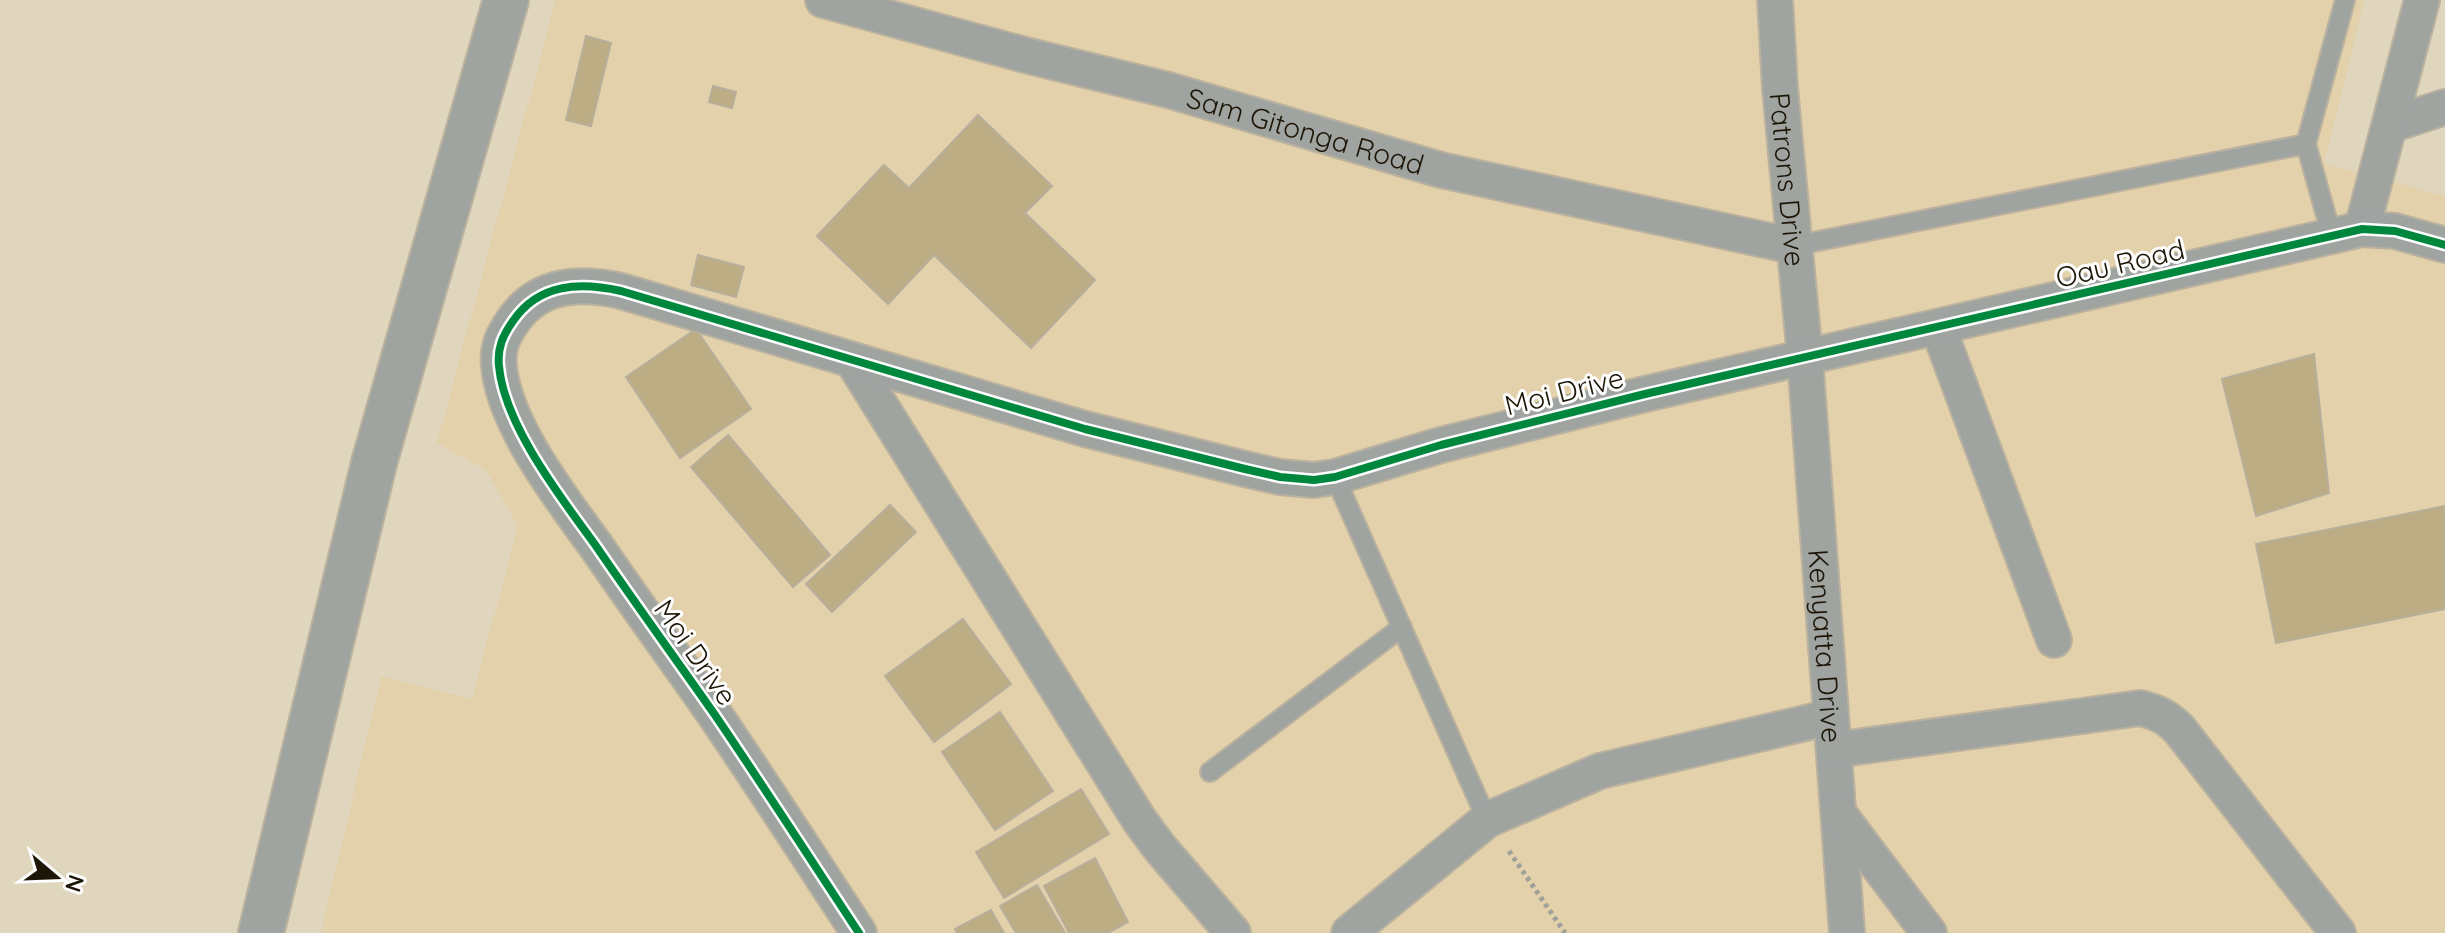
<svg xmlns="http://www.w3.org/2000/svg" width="2445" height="933" font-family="Quicksand,sans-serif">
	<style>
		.built { fill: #e2d1aa }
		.building { fill: #bcad85; stroke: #b7ae9b; stroke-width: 2 }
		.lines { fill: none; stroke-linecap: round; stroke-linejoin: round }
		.service-casing { stroke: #bab29f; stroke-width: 22 }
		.minor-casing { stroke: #bab29f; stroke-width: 38 }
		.tertiary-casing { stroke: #bab29f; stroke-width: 48 }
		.path { stroke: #9fa099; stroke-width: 5; stroke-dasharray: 4 4; stroke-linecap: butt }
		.service { stroke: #9fa4a1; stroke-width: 18 }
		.minor { stroke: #9fa4a1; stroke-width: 34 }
		.tertiary { stroke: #9fa4a1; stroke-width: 44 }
		.cycleway-casing { stroke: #fdfdfd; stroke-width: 13 }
		.cycleway { stroke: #00873e; stroke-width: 8 }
		.labels { text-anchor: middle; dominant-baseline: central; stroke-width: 6; stroke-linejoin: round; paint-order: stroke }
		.street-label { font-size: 28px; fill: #1d1606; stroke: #fdfdfd }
	</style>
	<rect width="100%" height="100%" fill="#e0d5bd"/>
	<path class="built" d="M556 0H2364L2324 163 2445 196V933H321L381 677 472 699 518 526 486 470 437 443Z"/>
	<path class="building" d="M586 36 611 43 591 126 566 120Z
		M713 86 736 92 732 108 709 102Z
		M978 115 1052 186 1025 213 1095 280 1031 348 934 255 888 304 817 236 884 165 909 188Z
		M698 255 744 267 736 297 691 285Z
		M696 329 751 409 680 458 626 377Z
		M2314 354 2329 493 2256 516 2222 379Z
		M728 435 830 555 793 587 691 467Z
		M890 505 916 532 832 612 806 584Z
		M2445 506V609L2276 643 2256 544Z
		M963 619 1011 684 934 742 885 676Z
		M1000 712 1053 791 995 830 942 752Z
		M1081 789 1109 834 1004 898 976 852Z
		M1095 858 1128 922 1108 933H1069L1044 886Z
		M1037 885 1065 933H1016L1000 906Z
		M991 910 1004 933H957L955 929Z"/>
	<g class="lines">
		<defs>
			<path id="service" d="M2332 237 2306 144 2345 0
				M1793 246 2306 144
				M1335 477 1487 820
				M1210 772 1402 627"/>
			<g id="minor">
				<path id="s1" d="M823 0 1025 55 1168 90 1441 170 1793 246"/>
				<path id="s2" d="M1775 0 1780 88 1805 358 1847 933"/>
				<path d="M2390 125 2445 107"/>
				<path d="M2362 229 2422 0"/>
				<path d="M1938 327 2054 640"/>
				<path d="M852 360 1140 821 1160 848 1233 933"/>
				<path d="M1834 750 2140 708C2157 712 2167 717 2179 729L2338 933"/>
				<path d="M1839 814 1929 933"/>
				<path d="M859 933C811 860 764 787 715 715 675 658 635 603 596 546 562 499 504 425 499 366 497 348 503 335 513 321 539 283 580 282 621 291L1085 429 1245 469 1280 477 1314 480 1335 477 1441 445 1645 394 2362 229 2395 231 2445 245"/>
				<path d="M1349 933 1487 820 1600 771 1831 717"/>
			</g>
			<path id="tertiary" d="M261 933 374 463 506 0"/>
		</defs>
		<use href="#service" class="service-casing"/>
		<use href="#minor" class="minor-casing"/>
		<use href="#tertiary" class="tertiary-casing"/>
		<path class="path" d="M1509 851 1565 933"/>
		<use href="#service" class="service"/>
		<use href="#minor" class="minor"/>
		<use href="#tertiary" class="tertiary"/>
		<defs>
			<path id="cycleway" d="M859 933C811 860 764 787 715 715 675 658 635 603 596 546 562 499 504 425 499 366 497 348 503 335 513 321 539 283 580 282 621 291L1085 429 1245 469 1280 477 1314 480 1335 477 1441 445 1645 394 2362 229 2395 231 2445 245"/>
		</defs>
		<use href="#cycleway" class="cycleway-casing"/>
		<use href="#cycleway" class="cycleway"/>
	</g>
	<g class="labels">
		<g class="street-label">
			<text stroke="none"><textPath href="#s1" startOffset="500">Sam Gitonga Road</textPath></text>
			<text stroke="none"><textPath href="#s2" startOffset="180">Patrons Drive</textPath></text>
			<text transform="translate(2120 263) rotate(-13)">Oau Road</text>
			<text transform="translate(1564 391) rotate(-14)">Moi Drive</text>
			<text stroke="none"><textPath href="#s2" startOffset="648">Kenyatta Drive</textPath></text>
			<text transform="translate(696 652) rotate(55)">Moi Drive</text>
		</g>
	</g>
	<g transform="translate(56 877) rotate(109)" stroke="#fdfdfd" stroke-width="6" paint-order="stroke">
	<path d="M0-6L14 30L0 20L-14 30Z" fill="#1d1606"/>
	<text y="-12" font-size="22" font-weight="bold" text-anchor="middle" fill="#1d1606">N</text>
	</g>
</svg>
